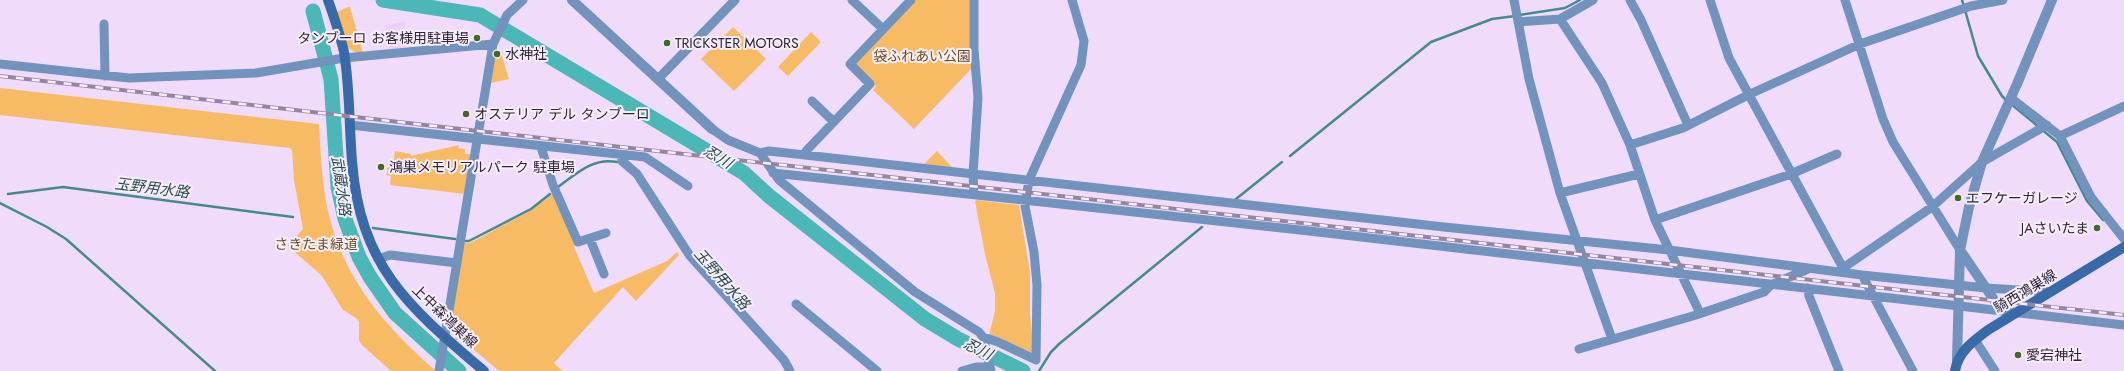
<svg xmlns="http://www.w3.org/2000/svg" width="2124" height="371" font-family="Jost,'Noto Sans JP',sans-serif">
	<style>
		.built { fill: #eecefe }
		.green { fill: #f7bb66 }
		.lines { fill: none; stroke-linecap: round; stroke-linejoin: round }
		.stream { stroke: #448b90; stroke-width: 2.5 }
		.river { stroke: #4bb7b6; stroke-width: 15 }
		.minor { stroke: #7193bd; stroke-width: 9 }
		.tertiary { stroke: #7193bd; stroke-width: 10 }
		.secondary { stroke: #386aa7; stroke-width: 10 }
		.rail-casing { stroke: #96859f; stroke-width: 4 }
		.rail { stroke: #f5eef9; stroke-width: 2.5; stroke-dasharray: 8; stroke-linecap: butt }
		.poi-dot { fill: #416924; stroke: #f5eef9; stroke-width: 1.5 }
		.labels { text-anchor: middle; dominant-baseline: central; stroke-width: 4; stroke-linejoin: round; paint-order: stroke }
		.poi-label { font-size: 14px; fill: #322539; stroke: #f5eef9; text-anchor: start }
		.park-label { font-size: 14px; fill: #6f4f1f; stroke: #f5eef9 }
		.street-label { font-size: 14px; fill: #322539; stroke: #f5eef9 }
		.water-label { font-size: 15px; font-style: italic; fill: #2c4d4d; stroke: #f5eef9 }
	</style>
	<rect width="100%" height="100%" fill="#f0dbfb"/>
	<path class="built" d="M405 22V48L390 49 386 25Z"/>
	<path class="green" d="M915 0H972V68L914 129 873 90 876 86 855 66 854 62Z
		M348 7H350L363 53H357L348 48 337 12Z
		M733 27 766 59 734 91 701 59Z
		M811 32 821 42 788 76 778 67Z
		M501 53 509 79 491 83 495 55Z
		M0 88 319 124C320 143 321 162 323 181 332 264 376 319 436 371H391L363 346 359 341V322L356 318 343 310 322 276 288 246 303 229 294 180 292 150 290 148 0 115Z
		M459 145 458 148 465 149V154H471L465 194 390 185 391 176 386 175 388 170 386 168 393 167 395 151 411 154V156Z
		M937 151 953 168 924 164Z
		M554 193 576 244 574 247 594 293 667 261 677 252 679 255 636 301 623 287 554 363 562 371H499L460 338 456 341 455 339 452 308 464 243H470L530 211Z
		M977 200 1019 205 1030 272V314L1034 356 989 335 995 311V293L985 254 975 201Z"/>
	<g class="lines">
		<path class="stream" d="M1962 0 1964 6
			M1965 10 1978 56 2002 96 2007 101
			M1519 15 1565 8 1580 0
			M2011 104 2057 142 2087 201 2103 220
			M1290 156 1431 42 1492 19 1515 16
			M558 187C576 174 593 157 617 162
			M8 194 63 187 293 217
			M1236 199 1282 162
			M0 203 47 227 66 239 215 371
			M373 228 455 239
			M465 241H469L531 209 550 194
			M1039 371 1051 352 1059 344 1202 227"/>
		<path class="river" d="M383 0 480 15 744 173 769 196 925 319 958 339 1023 371
			M313 11 331 79 338 187 345 219 359 257 370 277 395 313 459 371"/>
		<path class="minor" d="M852 0 883 29
			M974 0V49L978 98 973 174 974 194
			M1514 0 1529 79 1560 193 1612 339
			M1630 0 1641 20 1688 125
			M1710 0 1729 58 1843 268 1842 272
			M1845 0 1883 119 1893 142 1960 250
			M1560 19 1593 0
			M1518 22 1560 19 1602 83 1630 145 1655 220 1700 313
			M104 24 105 76
			M0 64 129 78 256 73 344 58 493 44
			M658 79 735 0
			M2011 98 2060 136 2091 197 2124 239
			M812 101 834 122
			M350 125 645 157 688 186
			M712 129 728 140 760 153 779 180 915 292 979 332 983 337 991 371
			M2060 136 2124 106
			M1630 145 1683 128 1748 95 1860 44 1971 6 2003 0
			M541 147 553 185 578 242 606 233
			M760 153 769 151 805 155 1444 227 1669 250 1862 275 1986 288 2051 292
			M621 155 622 161 637 174 690 256 784 360 790 371
			M805 155 806 151 870 84 850 64 911 0
			M773 173 1309 231 2124 325
			M1560 193 1639 174
			M1655 220 1791 174 1837 154
			M590 239 604 274
			M378 259 390 255 457 263
			M1843 268 1932 207 1982 162 2047 125
			M1862 275 1913 371
			M1808 288 1809 296 1839 371
			M796 304 877 371
			M983 337 998 342 1036 360 1037 285 1034 252 1025 206 1029 180 1081 65 1084 41 1072 0
			M1975 340 1995 371
			M1579 349 1696 315 1764 292 1771 285 1808 269
			M439 371 493 44 507 15 523 0
			M962 371 976 367H989"/>
		<path class="tertiary" d="M572 0 712 129
			M1960 250 2001 310
			M1957 360 1960 250 1969 207 1982 162 2017 84 2052 0"/>
		<path class="secondary" d="M328 0C334 17 340 34 344 52 350 88 349 125 352 161 360 267 409 307 484 371
			M1955 371C1958 352 1973 341 1988 330L2124 247"/>
		<defs>
			<path id="rail" d="M0 76 425 125 2124 315"/>
		</defs>
		<use href="#rail" class="rail-casing"/>
		<use href="#rail" class="rail"/>
	</g>
	<g class="poi-dot">
		<circle cx="477" cy="38" r="4"/>
		<circle cx="667" cy="43" r="4"/>
		<circle cx="497" cy="54" r="4"/>
		<circle cx="466" cy="114" r="4"/>
		<circle cx="381" cy="167" r="4"/>
		<circle cx="1958" cy="198" r="4"/>
		<circle cx="2097" cy="228" r="4"/>
		<circle cx="2018" cy="355" r="4"/>
	</g>
	<g class="labels">
		<g class="poi-label">
			<text x="469" y="38" text-anchor="end">タンブーロ お客様用駐車場</text>
			<text x="675" y="43">TRICKSTER MOTORS</text>
			<text x="505" y="54">水神社</text>
			<text x="474" y="114">オステリア デル タンブーロ</text>
			<text x="389" y="167">鴻巣メモリアルパーク 駐車場</text>
			<text x="1966" y="198">エフケーガレージ</text>
			<text x="2089" y="228" text-anchor="end">JAさいたま</text>
			<text x="2026" y="355">愛宕神社</text>
		</g>
		<g class="park-label">
			<text x="922" y="56">袋ふれあい公園</text>
			<text x="316" y="244">さきたま緑道</text>
		</g>
		<g class="street-label">
			<text transform="translate(2025 291) rotate(-31)">騎西鴻巣線</text>
			<text transform="translate(445 316) rotate(44)">上中森鴻巣線</text>
		</g>
		<g class="water-label">
			<text transform="translate(718 157) rotate(31)">忍川</text>
			<text transform="translate(341 186) rotate(82)">武蔵水路</text>
			<text transform="translate(152 188) rotate(7)">玉野用水路</text>
			<text transform="translate(722 279) rotate(49)">玉野用水路</text>
			<text transform="translate(978 349) rotate(26)">忍川</text>
		</g>
	</g>
</svg>
